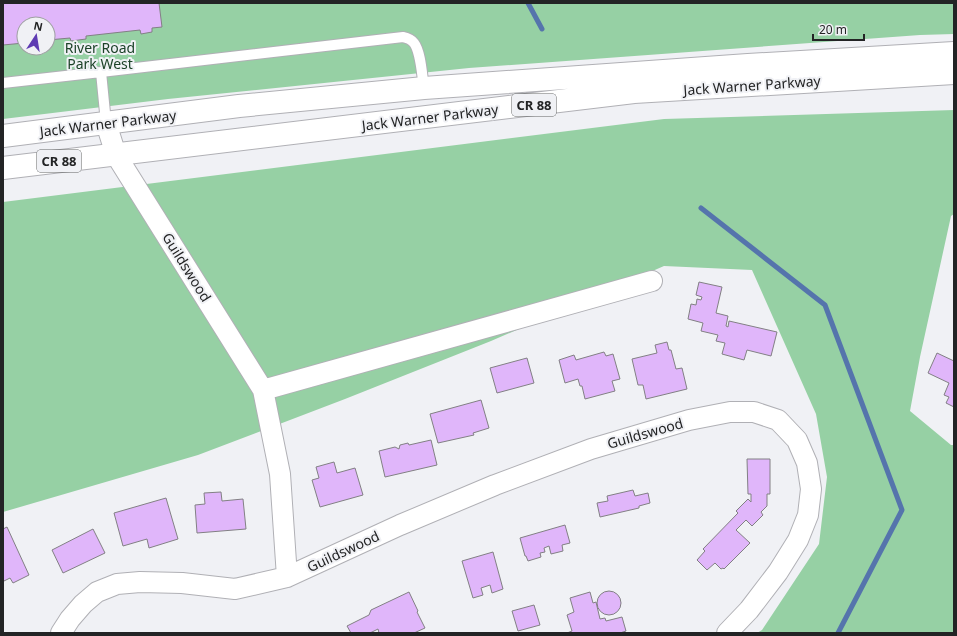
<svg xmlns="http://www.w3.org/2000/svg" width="957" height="636" font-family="'Noto Sans',sans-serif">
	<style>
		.green { fill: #96d0a4; fill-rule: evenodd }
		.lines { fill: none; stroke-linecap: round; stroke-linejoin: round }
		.stream { stroke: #5574ac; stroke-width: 5 }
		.building { fill: #e0b6fa; stroke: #828084 }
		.service-casing { stroke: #b0b0b5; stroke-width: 12 }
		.minor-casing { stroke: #b0b0b5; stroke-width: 22 }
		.primary-casing { stroke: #b0b0b5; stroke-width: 24 }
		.service { stroke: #fff; stroke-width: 10 }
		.minor { stroke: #fff; stroke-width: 20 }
		.primary { stroke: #fff; stroke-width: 22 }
		.labels { text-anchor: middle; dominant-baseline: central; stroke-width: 4; stroke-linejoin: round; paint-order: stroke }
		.shield { fill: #f0f1f5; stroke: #606263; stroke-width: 1 }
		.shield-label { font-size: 13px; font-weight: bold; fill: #232425 }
		.park-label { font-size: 14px; fill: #1c4228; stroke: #f0f1f5 }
		.street-label { font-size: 14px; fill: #232425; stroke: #f0f1f5 }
	</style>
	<rect width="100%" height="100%" fill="#f0f1f5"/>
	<path class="green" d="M3 3H954V34L920 35 469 68 168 99 3 119ZM24 24H48V48H24Z
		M954 110V214L951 216 920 357 910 411 951 445H954V633H757L762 630 819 544 827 477 816 414 752 270 664 266 491 341 345 399 198 455 3 512V202L664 119Z"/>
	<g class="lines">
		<path class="stream" d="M528 3 542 29
			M701 208 825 305 902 510 838 633"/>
	</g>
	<path class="building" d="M3 3H159L162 27 152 28V32L141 34 140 30 86 36V39L71 41 70 38 48 40V24H24V43L3 45Z
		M699 282 722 287 716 313 728 316 726 326 728 327 729 321 777 332 771 356 747 350 744 360 722 354 725 343 716 341 718 335 701 331 703 323 688 319 691 304 696 305 697 299 701 300 702 297 696 295Z
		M667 342 669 350H671L676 369 682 368 687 389 646 399 643 385H638L632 359 657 353 655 345Z
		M604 352 606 356 613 354 620 379 612 381 615 391 585 399 582 386H580L578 379 565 383 559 360 574 355 576 360Z
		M937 353 954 361V407L946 403 949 397 944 395 949 383 928 373Z
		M527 358 534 383 497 393 490 368Z
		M481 400 489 428 473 433 474 435 438 443 430 414Z
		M431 440 437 465 385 477 379 451 395 447 399 449 400 445 408 443 409 445Z
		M747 459H770V494H767V506L761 512 763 515 752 526 746 520 736 530 750 543 724 569 723 568 721 569 715 563 707 570 697 560 705 551 703 549 738 513 736 511 748 499 751 502V494H748Z
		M334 462 337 473 355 468 363 495 320 507 312 480 319 478 316 467Z
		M633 490 635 496 648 493 650 503 639 506V508L600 517 597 503 608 501 607 496Z
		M221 492 222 501 243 499 246 529 197 533 195 505 205 504 204 493Z
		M166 498 178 539 149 548 147 539 123 546 114 513Z
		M565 525 570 543 562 545 563 551 551 554 549 546 544 548 545 552 540 553 541 557 528 561 526 556H525L520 538Z
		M7 527 29 575 13 583 10 578 4 581 3 579V529Z
		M93 529 105 553 63 573 52 550Z
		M493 552 503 589 492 593 490 585 481 588 483 595 473 598 462 561Z
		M597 603a12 12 0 1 1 24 0a12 12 0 1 1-24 0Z
		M409 592 418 611 417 612 425 628 414 633H379L378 629 370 633H351L347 626 369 615 371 610Z
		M590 592 593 603 596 602 600 619 605 618 606 621 622 617 626 631 620 633H567L572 631 567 615 574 612 570 598Z
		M534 605 540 625 518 631 512 611Z"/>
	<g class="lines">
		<defs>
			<path id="service" d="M101 72 403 37C408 38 411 39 414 43 421 52 422 76 424 88
				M3 83 101 72 106 123"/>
			<path id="minor" d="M106 123 116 155 263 390 280 474 287 577
				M263 390 652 281
				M61 633 70 619 83 604 97 592 117 584 140 582 182 583 235 589 287 577 400 525 495 485 591 449 689 420 730 412H754L778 420 797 440 807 463 811 489 808 515 798 540 778 572 749 610 727 633"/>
			<path id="primary" d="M3 136 239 106 424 88 748 65 954 53
				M3 168 634 92 954 73"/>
		</defs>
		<use href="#service" class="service-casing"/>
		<use href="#minor" class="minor-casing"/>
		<use href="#primary" class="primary-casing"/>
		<use href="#service" class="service"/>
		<use href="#minor" class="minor"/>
		<use href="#primary" class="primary"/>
	</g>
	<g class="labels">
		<g class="shield">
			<rect x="512" y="94" width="44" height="22" rx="3"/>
			<rect x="37" y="150" width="44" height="22" rx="3"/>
		</g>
		<g class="shield-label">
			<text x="534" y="105">CR 88</text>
			<text x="59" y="161">CR 88</text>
		</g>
		<g class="park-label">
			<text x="100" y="47">River Road<tspan x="100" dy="16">Park West</tspan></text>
		</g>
		<g class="street-label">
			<text transform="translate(752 85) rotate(-4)">Jack Warner Parkway</text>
			<text transform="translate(430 117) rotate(-7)">Jack Warner Parkway</text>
			<text transform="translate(108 123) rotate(-7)">Jack Warner Parkway</text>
			<text transform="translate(187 267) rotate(58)">Guildswood</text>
			<text transform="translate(645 433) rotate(-16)">Guildswood</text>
			<text transform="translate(343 551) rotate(-25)">Guildswood</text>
		</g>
	</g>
	<rect width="957" height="636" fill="none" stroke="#232425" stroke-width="8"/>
	<g transform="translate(36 36) rotate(12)"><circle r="19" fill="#f0f1f5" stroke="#9e9fa2"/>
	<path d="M0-3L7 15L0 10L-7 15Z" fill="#5e3bb3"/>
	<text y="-6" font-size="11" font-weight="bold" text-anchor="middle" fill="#232425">N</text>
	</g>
	<path d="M813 34v6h51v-6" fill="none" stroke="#232425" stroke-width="2"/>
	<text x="819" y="34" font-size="12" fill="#232425" stroke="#f0f1f5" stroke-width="3" paint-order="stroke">20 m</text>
</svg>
